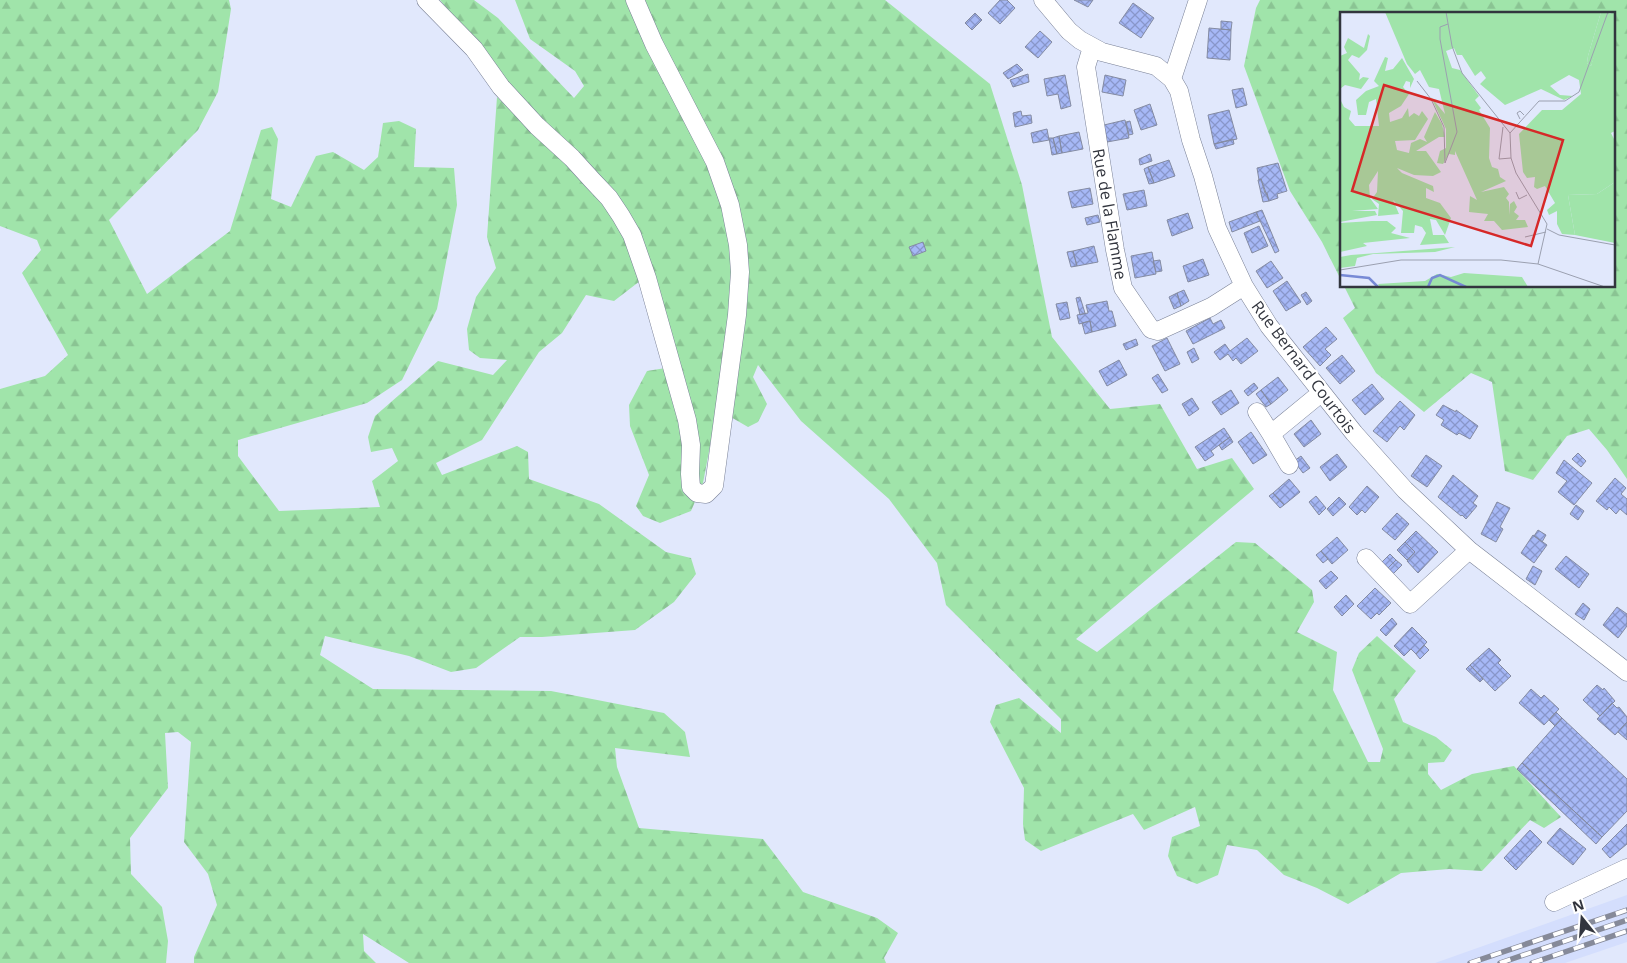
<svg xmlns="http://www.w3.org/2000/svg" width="1627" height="963" font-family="'Open Sans',sans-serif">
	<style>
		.built { fill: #d4defd }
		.forest { fill: url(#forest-firs) }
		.building { fill: url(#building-cross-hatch); stroke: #848ba2 }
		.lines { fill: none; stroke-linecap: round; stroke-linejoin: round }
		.minor-casing { stroke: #798096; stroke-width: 19 }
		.minor { stroke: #fff; stroke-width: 18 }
		.rail-casing { stroke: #868a99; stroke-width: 5.5 }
		.rail { stroke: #fff; stroke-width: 4; stroke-dasharray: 11; stroke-linecap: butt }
		.labels { text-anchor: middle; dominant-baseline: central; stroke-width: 4.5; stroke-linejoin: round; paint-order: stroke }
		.street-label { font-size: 16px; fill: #32353e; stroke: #fff }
		.inset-river { fill: none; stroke: #778ad5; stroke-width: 2.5 }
		.inset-road { fill: none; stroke: #9ba0b0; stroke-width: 1 }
		.view { fill: #d62828; fill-opacity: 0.15; stroke: #d62828; stroke-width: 2.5 }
		.inset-edge { fill: none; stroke: #32353e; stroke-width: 2.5 }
	</style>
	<defs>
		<pattern id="forest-firs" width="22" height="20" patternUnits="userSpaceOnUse" patternTransform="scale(1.25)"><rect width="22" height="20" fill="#a0e4aa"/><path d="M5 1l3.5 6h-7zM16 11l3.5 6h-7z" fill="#8ac493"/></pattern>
		<pattern id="building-cross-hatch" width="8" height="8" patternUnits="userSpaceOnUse" patternTransform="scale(1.25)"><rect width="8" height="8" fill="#a6b8f6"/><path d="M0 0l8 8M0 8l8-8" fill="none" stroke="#8896c9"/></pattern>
	</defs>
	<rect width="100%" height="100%" fill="#e1e8fc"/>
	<path class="built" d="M1627 895V942L1565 963H1435Z"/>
	<path class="forest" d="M0 0H229L231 9 218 92 198 130 109 220 147 294 230 231 261 130 272 127 278 139 271 199 291 207 316 156 333 152 364 170 378 157 383 123 399 121 416 129 414 167 454 168 457 205 437 309 402 380 367 403 238 440V456L279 511 380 507 372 481 398 461 392 448 371 452 368 437 375 416 438 361 493 375 507 360 480 358 469 350 467 329 476 297 496 268 487 237 497 97 584 179 619 226 640 281 614 301 586 295 562 333 539 352 482 440 436 463 442 475 517 446 528 452 529 479 599 504 666 552 691 558 696 574 674 602 635 630 542 637H520L476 668 451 672 409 656 325 636 320 655 373 689 551 691 664 713 685 732 690 757 615 748 617 767 639 828 763 839 803 892 877 918 898 933 884 958 886 963H409L363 934 364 951 376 963H194V957L217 905 208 874 184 842 191 742 178 732 165 733 168 788 130 838 131 874 162 907 168 941 166 963H0V389L45 376 68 355 22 273 41 250 37 240 0 226Z
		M440 0H474L498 18 574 98 584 86 575 71 530 39 515 0H885L990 84 1022 185 1052 337 1110 409 1160 404 1197 469 1232 458 1254 489 1076 639 1097 652 1236 542 1255 543 1312 590 1314 602 1297 632 1337 652 1333 690 1368 762H1380L1383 749 1352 670 1359 653 1377 636 1416 671 1394 699 1403 722 1436 737 1452 750 1444 762 1428 763V774L1441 790 1472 774 1514 766 1561 817 1544 828 1530 820 1482 871 1449 869 1401 873 1348 904 1317 888 1284 875 1257 850 1227 845 1218 875 1197 884 1177 876 1168 856 1172 837 1200 826 1195 807 1144 830 1133 814 1041 851 1025 840 1023 824 1024 788 990 722 996 705 1019 698 1061 733V719L946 605 937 563 889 499 801 421 758 365 753 377 767 404 758 422 748 427 717 409 703 483 691 511 660 523 643 516 636 506 649 475 630 426 629 405 647 371 678 366 625 210 518 94Z
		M1260 0H1627V479L1607 450 1589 429 1567 436 1533 480 1505 471 1492 382 1471 373 1424 412 1376 373 1343 318 1355 308 1344 286H1613V14H1341V280L1322 242 1290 191 1244 66 1256 8Z"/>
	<path class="building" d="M1000 0H1007L1015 8 1000 24 988 13Z
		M1074 0H1093L1088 7Z
		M1133 3 1154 18 1141 38 1119 23Z
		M975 13 982 20 972 30 965 23Z
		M1221 21 1232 22 1231 30 1221 29Z
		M1209 28 1231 30 1230 60 1207 58Z
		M1040 31 1052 42 1038 58 1025 47Z
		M1017 64 1023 70 1008 79 1003 73Z
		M1028 74 1029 82 1013 87 1010 80Z
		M1065 75 1071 106 1061 109 1058 94 1047 96 1044 79Z
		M1105 75 1126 80 1123 96 1102 92Z
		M1243 88 1247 105 1236 108 1232 90Z
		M1150 104 1157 125 1141 130 1134 110Z
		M1229 110 1237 139 1214 144 1208 115Z
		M1021 111 1022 116 1031 115 1032 123 1015 127 1013 113Z
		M1125 120 1129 138 1107 142 1104 125Z
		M1130 121 1133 134 1129 135 1126 122Z
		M1047 129 1049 140 1033 143 1031 133Z
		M1079 132 1083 149 1062 153 1059 136Z
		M1059 136 1062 153 1057 154 1053 138Z
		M1049 138H1053L1057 154 1052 155Z
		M1233 139 1234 144 1216 149 1214 144Z
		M1150 154 1152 161 1140 165 1139 159Z
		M1169 160 1175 176 1154 183 1148 167Z
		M1278 163 1287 191 1277 194 1278 198 1269 201 1261 179 1259 180 1257 168Z
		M1148 167 1154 183 1149 184 1144 169Z
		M1261 179 1265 193H1267L1269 201 1263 202 1258 180Z
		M1090 188 1093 204 1072 208 1068 192Z
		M1144 190 1147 206 1127 210 1123 194Z
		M1262 210 1279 251 1275 253 1256 212Z
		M1256 212 1260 221 1232 232 1229 222Z
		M1188 213 1193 228 1172 236 1167 220Z
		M1098 215 1100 222 1087 225 1085 218Z
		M1259 226 1268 246 1252 253 1244 233Z
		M923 242 926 251 913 256 909 247Z
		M1094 246 1098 262 1077 266 1073 251Z
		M1073 251 1077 266 1071 267 1067 252Z
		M1152 252 1156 274 1135 278 1131 256Z
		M1203 259 1209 275 1188 282 1183 266Z
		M1160 260 1162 271 1156 272 1153 261Z
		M1271 261 1283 278 1267 288 1256 271Z
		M1287 281 1301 302 1286 311 1273 291Z
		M1184 290 1189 301 1181 306 1177 293Z
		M1306 292 1312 301 1307 305 1301 295Z
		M1177 293 1181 306 1174 309 1169 297Z
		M1080 297 1085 313 1080 315 1076 298Z
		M1107 301 1109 311H1112L1116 326 1092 332 1090 321 1079 324 1077 315 1088 313 1086 305Z
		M1067 302 1070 318 1060 320 1056 304Z
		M1210 318 1213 324 1221 320 1225 328 1193 344 1186 331Z
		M1090 321 1092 332 1085 334 1082 323Z
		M1326 327 1337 339 1325 349 1331 355 1320 366 1303 347Z
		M1167 338 1180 364 1165 371 1152 346Z
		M1247 338 1258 351 1241 364 1236 358 1233 361 1228 354 1220 360 1214 352 1225 344 1230 351Z
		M1136 339 1138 345 1126 350 1123 344Z
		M1194 348 1199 359 1192 363 1187 352Z
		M1342 355 1355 371 1340 384 1326 368Z
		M1119 360 1127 375 1107 386 1099 371Z
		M1158 374 1168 390 1162 393 1152 378Z
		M1278 377 1288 390 1271 404 1261 390Z
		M1254 383 1258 388 1248 396 1244 391Z
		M1372 384 1384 399 1365 415 1352 400Z
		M1231 390 1239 403 1221 415 1212 402Z
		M1261 390 1271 404 1266 407 1256 394Z
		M1192 398 1199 409 1189 416 1182 404Z
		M1400 401 1415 415 1404 430 1400 426 1387 442 1373 431Z
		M1443 405 1456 412V410L1478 426 1470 439 1459 433 1457 435 1441 425 1444 420 1436 415Z
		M1311 420 1321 434 1304 447 1294 434Z
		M1224 428 1230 437 1211 451 1214 455 1205 461 1195 447Z
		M1251 432 1267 455 1253 464 1238 442Z
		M1230 437 1233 442 1222 450 1219 445Z
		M1578 453 1586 461 1581 467 1572 459Z
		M1337 454 1347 467 1330 481 1320 467Z
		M1426 455 1442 466 1427 487 1411 476Z
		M1301 456 1310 468 1303 473 1294 461Z
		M1564 460 1592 483 1574 505 1558 492 1567 481 1556 473Z
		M1453 475 1478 496 1473 503 1477 506 1466 519 1462 515 1461 516 1438 497Z
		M1615 478 1626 488 1621 494 1627 499V515L1620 509 1616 514 1609 507 1607 510 1596 501Z
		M1289 479 1300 492 1284 505 1273 493Z
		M1367 486 1379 497 1365 513 1362 510 1357 515 1349 507Z
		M1273 493 1284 505 1280 508 1269 496Z
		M1316 496 1326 508 1319 515 1309 502Z
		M1339 497 1346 504 1333 516 1327 509Z
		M1497 502 1510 508 1500 527 1503 529 1496 542 1481 534Z
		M1576 505 1584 511 1578 520 1570 514Z
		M1397 513 1409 524 1395 540 1382 529Z
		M1538 530 1546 535 1542 542 1534 536Z
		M1416 531 1438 552 1418 573 1407 561 1415 552 1405 542Z
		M1533 535 1547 545 1534 563 1521 553Z
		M1337 537 1348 550 1332 564 1321 551Z
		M1405 542 1415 552 1407 560 1397 550Z
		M1321 551 1328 559 1323 563 1316 555Z
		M1390 554 1396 560 1386 570 1380 564Z
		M1566 556 1589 574 1579 588 1555 569Z
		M1396 560 1402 565 1391 576 1386 570Z
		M1533 566 1542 571 1535 585 1526 579Z
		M1331 571 1338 578 1326 589 1319 581Z
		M1375 588 1391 603 1379 615 1377 613 1371 619 1357 606Z
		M1346 595 1354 604 1342 616 1334 607Z
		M1583 603 1590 609 1584 620 1575 614Z
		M1617 607 1627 614V626L1618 638 1603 625Z
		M1392 618 1397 624 1386 636 1380 630Z
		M1412 627 1427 642 1416 654 1411 649 1404 656 1394 646Z
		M1424 645 1429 650 1420 659 1416 654Z
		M1489 648 1501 660 1498 663 1511 676 1495 691 1470 665Z
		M1470 665 1483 679 1480 682 1466 669Z
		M1597 685 1603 690 1604 688 1615 701 1600 716 1583 700Z
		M1531 689 1541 698 1544 695 1559 709 1544 725 1519 703Z
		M1612 703 1617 708 1619 707 1627 717V722L1615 735 1597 719Z
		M1556 712 1562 718 1555 726 1549 720Z
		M1562 718 1627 779V811L1602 837 1522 763Z
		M1627 722V740L1618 732Z
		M1522 763 1602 837 1596 844 1517 769Z
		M1627 824V844L1610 858 1602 849Z
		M1560 828 1586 849 1573 865 1547 843Z
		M1530 830 1542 842 1516 870 1504 858Z"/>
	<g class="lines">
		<defs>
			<path id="minor" d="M426 0 474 49 501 87 537 126 572 158 592 180 609 198 621 216 632 235 647 278 687 420 691 445 690 474 691 487 697 493 706 494 714 486 737 315 740 272 738 245 730 205 715 162 654 44 635 0
				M1043 0 1069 31 1080 40 1102 52 1156 66 1172 79 1179 91 1191 140 1203 176 1217 228 1244 286 1269 326 1354 433 1405 490 1469 550 1627 672
				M1092 47 1086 67 1115 250 1123 288 1151 329 1158 331 1211 307 1244 286
				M1172 79 1198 0
				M1257 412 1271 434 1321 393
				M1271 434 1289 465
				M1366 558 1410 604 1469 550
				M1554 902 1627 868"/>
		</defs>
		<use href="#minor" class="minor-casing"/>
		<use href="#minor" class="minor"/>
		<defs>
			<path id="rail" d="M1470 963 1627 910
				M1500 963 1627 920
				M1532 963 1627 931"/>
		</defs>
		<use href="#rail" class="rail-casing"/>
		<use href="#rail" class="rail"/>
	</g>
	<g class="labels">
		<g class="street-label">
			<text transform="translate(1110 214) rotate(80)">Rue de la Flamme</text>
			<text transform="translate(1304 367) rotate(53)">Rue Bernard Courtois</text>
		</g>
	</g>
	<g transform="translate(1340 12)">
		<rect width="275" height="275" fill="#e1e8fc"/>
		<path d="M261 0H270L251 54 247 51 248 44ZM275 170V231L235 223 228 183 257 182Z" fill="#a0e4aa"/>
		<path d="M45 0H261L248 44 247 51 251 54 264 10 269 2 275 0V119L271 121 275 129V170L257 182 228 183 235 223 222 222 217 212V199L209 203 207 198 215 191 205 174 197 177 194 175 195 165 187 166 183 160 179 122 202 98H222L241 82 239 68 229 63 210 74 220 83 233 84 224 88 201 77 165 93 140 72 146 66 141 59 135 64 122 43H117L114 36 106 39 112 56 120 58 139 84 135 88 141 96 139 98 150 116 149 146 152 155 158 157 160 165 166 169 141 180 164 175 169 182 166 186 169 190V203L170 192 174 189 177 195 174 200 179 204 176 208H185L188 215 162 218 154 209H144L148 202 129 200 130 184 137 188 115 139V143L109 142 103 152 97 151 100 139 106 136V117L91 85 105 102 99 77 89 75 80 58 75 62 67 52ZM28 22 30 24 27 38 19 46 12 43 8 48 20 62 19 68 23 65 29 66 21 77 5 73 0 77V44L7 41 4 35 8 26 24 36ZM45 45 48 46 45 59 53 57 62 46 74 67 70 76V70L66 69 63 75 69 82 61 94 49 101 50 110 62 106 68 96 69 105 74 101 79 104 82 99 88 107 75 128 55 129 57 138 69 141 71 131 80 127 87 130 84 125 95 100 102 112 105 125H99L76 139H86L101 160 93 164 74 163 57 156 62 161 93 174 94 180 86 176V186L100 191 111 206 105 223 96 208 90 207 93 223H104L109 231 80 233 86 221 82 215 75 213 74 221H61L63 199 53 188 59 202 38 204 39 192 32 187 37 180 38 159 29 173 30 186 38 197 12 199H35L37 203 0 210V87L4 95 11 99 9 107 15 114H39L36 87 29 90 26 103H18L16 88 26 79 39 74 34 69ZM32 209H47L56 216 51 221 70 226 23 231 27 234 0 240V211ZM115 235 95 240 33 242 17 246 15 254 0 256V245L11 243Z" fill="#a0e4aa"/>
		<path d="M124 261 182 265 188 275H40L38 272 85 269 97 262 111 265Z" fill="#a0e4aa"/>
		<path class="inset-river" d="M0 263 29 266 38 275M88 275 92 266 100 263 126 275"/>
		<path class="inset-road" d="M106 0 112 34 122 61 170 121M77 69 91 87 104 115 105 151 117 120 100 27V15L108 12M180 107 177 101 180 99 184 103M163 115 159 147 171 146M170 121 199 89H225L239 80 268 0M170 121 171 146 176 161 207 212 198 252M176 180 179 187 187 183M207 217 219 223 275 233M185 225 206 220M0 258 61 248H161L198 252 265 275"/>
		<path class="view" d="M44 73 223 128 191 234 12 179Z"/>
		<rect width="275" height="275" class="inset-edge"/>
	</g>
	<g transform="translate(1582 918) rotate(343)" stroke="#ffffff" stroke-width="4" paint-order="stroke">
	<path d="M0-4L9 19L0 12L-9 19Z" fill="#32353e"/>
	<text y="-8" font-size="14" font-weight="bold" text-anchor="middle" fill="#32353e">N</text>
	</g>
</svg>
